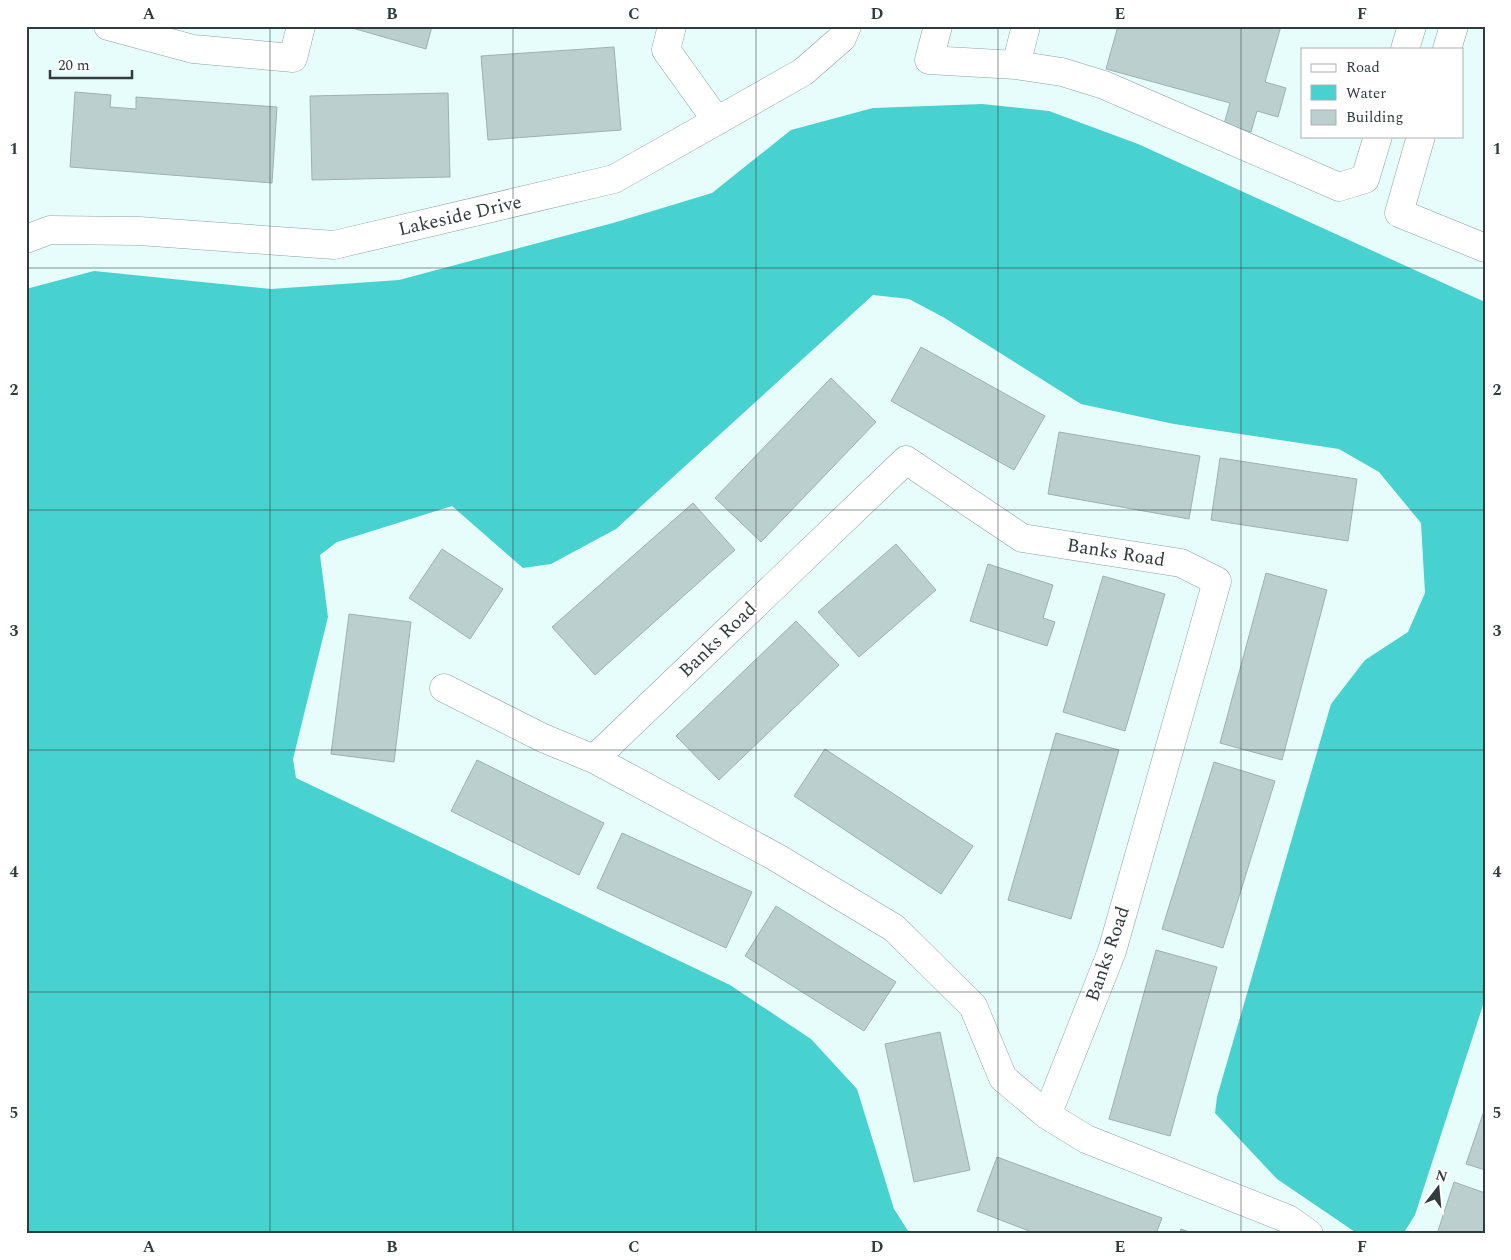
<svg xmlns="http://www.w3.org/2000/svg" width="1511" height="1260" font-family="Spectral,serif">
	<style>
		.water { fill: #47d1cf }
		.building { fill: #bacfce; stroke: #9cb1b0 }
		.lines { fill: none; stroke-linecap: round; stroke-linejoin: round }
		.minor-casing { stroke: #8ca1a0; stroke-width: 29 }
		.minor { stroke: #fff; stroke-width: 28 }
		.grid { fill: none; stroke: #323b3b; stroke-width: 1; stroke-opacity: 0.55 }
		.labels { text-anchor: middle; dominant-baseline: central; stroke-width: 4; stroke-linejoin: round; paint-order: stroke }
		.street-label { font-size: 19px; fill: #323b3b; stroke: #fff }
		.neatline { fill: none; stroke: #323b3b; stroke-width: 2 }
		.grid-label { font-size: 16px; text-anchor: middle; font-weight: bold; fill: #323b3b }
	</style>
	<rect width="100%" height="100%" fill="#e7fdfc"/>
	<path class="water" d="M982 104 1049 111 1138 144 1485 302V999L1415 1215 1403 1234H1358L1277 1179 1215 1113 1217 1097 1331 704 1365 660 1408 632 1425 593 1421 523 1379 472 1339 449 1174 424 1081 404 943 317 909 299 873 295 616 529 551 564 523 568 452 506 337 542 320 555 328 617 293 759 296 778 730 985 811 1039 857 1089 894 1209 910 1234H26V289L94 271 271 289 399 280 613 223 712 193 791 130 873 108Z"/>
	<path class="building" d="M345 26H432L426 49Z
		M1118 26H1281L1265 82 1286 88 1278 117 1257 111 1251 132 1224 124 1230 103 1106 69Z
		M614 47 621 130 488 140 481 56Z
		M75 92 111 95 110 107 136 109V97L277 107 272 183 70 167Z
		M448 93 450 177 312 180 310 96Z
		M921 347 1045 416 1014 470 891 401Z
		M831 378 876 422 761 542 715 498Z
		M1059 432 1200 456 1189 519 1048 494Z
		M1220 458 1357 479 1348 541 1211 520Z
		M693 503 735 550 595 675 552 627Z
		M896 544 936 590 859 657 818 612Z
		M442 549 503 589 470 639 409 598Z
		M988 564 1053 585 1043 618 1055 622 1047 646 970 621Z
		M1266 573 1327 590 1282 760 1220 743Z
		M1103 576 1165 594 1125 731 1063 712Z
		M349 614 411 622 394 762 331 754Z
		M796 621 839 665 719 780 676 736Z
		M1056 733 1119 750 1071 919 1008 900Z
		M825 749 973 846 941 894 794 796Z
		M477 760 604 823 579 875 451 811Z
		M1214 762 1275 781 1223 948 1162 929Z
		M622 833 752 892 726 948 597 888Z
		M776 906 896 982 864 1031 745 956Z
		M1156 950 1217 967 1170 1136 1109 1119Z
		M940 1032 970 1170 914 1182 885 1044Z
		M1485 1108V1170L1466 1164Z
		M997 1157 1162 1218 1156 1234H1037L977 1211Z
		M1454 1182 1485 1193V1234H1437Z
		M1181 1229 1195 1234H1179Z"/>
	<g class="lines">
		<defs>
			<path id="minor" d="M108 26 193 49 293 58 301 26
				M672 26 666 50 717 121
				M938 26 929 60 1016 65 1062 72 1104 85 1339 187 1365 179 1378 136
				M1405 49 1412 26
				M1447 49 1454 26
				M1016 65 1026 26
				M1421 136 1399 213 1485 248
				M26 239 50 230 139 231 334 245 614 179 803 72 842 38 847 26
				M444 688 543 738 594 759 906 460 1022 538 1181 563 1217 581 1112 951 1047 1115
				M594 759 774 856 894 928 973 1006 1003 1078 1047 1115 1086 1139 1288 1219 1309 1234"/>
		</defs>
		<use href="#minor" class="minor-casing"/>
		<use href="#minor" class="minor"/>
	</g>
	<path class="grid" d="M270 26V1234M513 26V1234M756 26V1234M998 26V1234M1241 26V1234M26 268H1485M26 510H1485M26 750H1485M26 992H1485"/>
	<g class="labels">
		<g class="street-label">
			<text transform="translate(460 216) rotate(-13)">Lakeside Drive</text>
			<text transform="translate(1116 553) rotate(9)">Banks Road</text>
			<text transform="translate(718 640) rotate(-44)">Banks Road</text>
			<text transform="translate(1108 954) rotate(-71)">Banks Road</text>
		</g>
	</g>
	<rect width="1511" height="1260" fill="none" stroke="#ffffff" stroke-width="55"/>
	<rect x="1301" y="48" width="162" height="90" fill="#ffffff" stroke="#adb1b1"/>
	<rect x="1311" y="64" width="25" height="8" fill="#ffffff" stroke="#adb1b1"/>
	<text x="1346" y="72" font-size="15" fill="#323b3b">Road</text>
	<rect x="1311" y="85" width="25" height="15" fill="#47d1cf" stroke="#adb1b1"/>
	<text x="1346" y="98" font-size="15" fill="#323b3b">Water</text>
	<rect x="1311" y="110" width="25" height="15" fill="#bacfce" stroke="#adb1b1"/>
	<text x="1346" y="122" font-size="15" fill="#323b3b">Building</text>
	<g transform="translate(1438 1188) rotate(16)" stroke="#ffffff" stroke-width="4" paint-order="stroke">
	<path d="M0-4L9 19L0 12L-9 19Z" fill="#323b3b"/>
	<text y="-8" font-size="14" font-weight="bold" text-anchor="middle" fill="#323b3b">N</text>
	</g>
	<path d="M50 70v8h82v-8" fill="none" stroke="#323b3b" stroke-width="2.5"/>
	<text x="58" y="70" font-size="15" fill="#323b3b" stroke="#ffffff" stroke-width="4" paint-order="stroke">20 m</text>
	<rect x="28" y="28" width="1456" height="1204" class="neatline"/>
	<g class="grid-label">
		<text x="149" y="19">A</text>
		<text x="392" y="19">B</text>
		<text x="634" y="19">C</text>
		<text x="877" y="19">D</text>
		<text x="1120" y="19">E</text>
		<text x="1362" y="19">F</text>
		<text x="14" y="154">1</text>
		<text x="1497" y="154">1</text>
		<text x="14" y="395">2</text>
		<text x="1497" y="395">2</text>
		<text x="14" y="636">3</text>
		<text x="1497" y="636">3</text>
		<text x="14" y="877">4</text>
		<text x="1497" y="877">4</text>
		<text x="14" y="1118">5</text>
		<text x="1497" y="1118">5</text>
		<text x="149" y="1252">A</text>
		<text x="392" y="1252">B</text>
		<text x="634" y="1252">C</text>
		<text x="877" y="1252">D</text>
		<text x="1120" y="1252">E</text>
		<text x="1362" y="1252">F</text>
	</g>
</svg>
